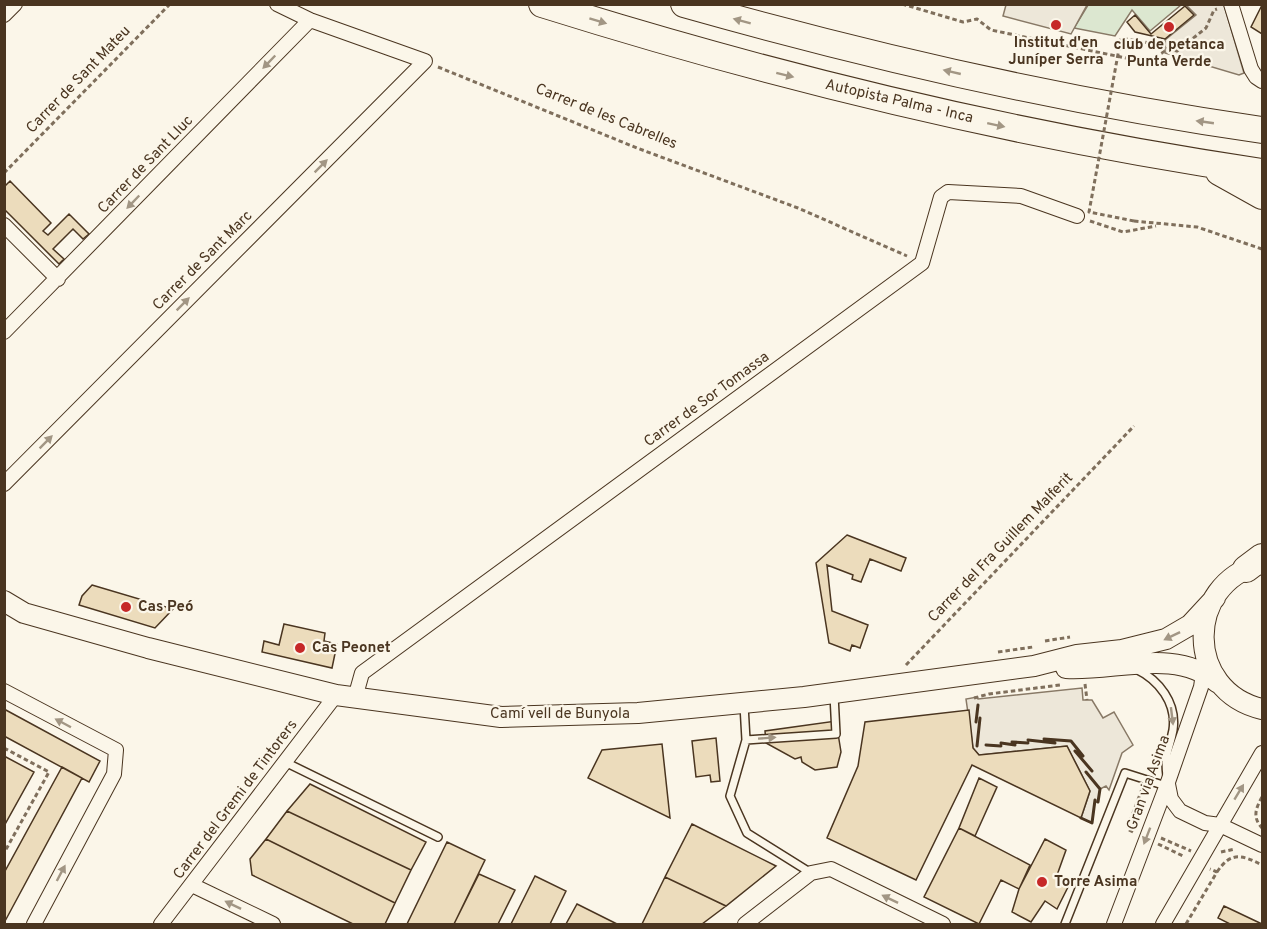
<svg xmlns="http://www.w3.org/2000/svg" width="1267" height="929" font-family="Overpass,sans-serif">
	<style>
		.green { fill: #dce7d0; stroke: #887966; stroke-width: 1.5 }
		.parking { fill: #ede7d9; stroke: #887966; stroke-width: 1.5 }
		.building { fill: #ecdcbc; stroke: #4a3520; stroke-width: 1.5 }
		.lines { fill: none; stroke-linecap: round; stroke-linejoin: round }
		.service-casing { stroke: #4a3520; stroke-width: 10 }
		.minor-casing { stroke: #4a3520; stroke-width: 16 }
		.secondary-casing { stroke: #4a3520; stroke-width: 22 }
		.motorway-casing { stroke: #4a3520; stroke-width: 28 }
		.path { stroke: #7f6f5c; stroke-width: 3; stroke-dasharray: 4.5 3; stroke-linecap: butt }
		.service { stroke: #fbf6e9; stroke-width: 7 }
		.minor { stroke: #fbf6e9; stroke-width: 14 }
		.secondary { stroke: #fbf6e9; stroke-width: 20 }
		.motorway { stroke: #fbf6e9; stroke-width: 26 }
		.path-bridge { stroke: #7f6f5c; stroke-width: 3; stroke-dasharray: 4.5 3; stroke-linecap: butt }
		.wall { stroke: #4a3520; stroke-width: 3 }
		.oneway { fill: #a29684 }
		.poi-dot { fill: #c62828; stroke: #fbf6e9; stroke-width: 2 }
		.labels { text-anchor: middle; dominant-baseline: central; stroke-width: 4.5; stroke-linejoin: round; paint-order: stroke }
		.poi-label { font-size: 15px; font-weight: bold; fill: #4a3520; stroke: #fbf6e9; text-anchor: start }
		.street-label { font-size: 15px; fill: #4a3520; stroke: #fbf6e9 }
	</style>
	<rect width="100%" height="100%" fill="#fbf6e9"/>
	<path class="green" d="M1088 5H1181L1150 31 1132 10 1115 36 1074 28Z"/>
	<path class="parking" d="M1006 5V4L1087 5 1071 34 1003 16Z
		M1186 5H1224L1244 73 1239 75 1165 53V40L1196 15Z
		M1082 688 1083 700H1092L1103 718 1114 712 1133 745 1122 753 1109 790 1106 786 1100 789 1098 802 1095 801 1092 823 1081 818 1090 791 1067 746 979 755 973 748 966 699 977 697 978 699Z"/>
	<path class="building" d="M1262 5V34L1251 27Z
		M1185 6 1194 15 1165 39 1135 32 1127 22 1135 15 1151 34Z
		M10 181 51 223 43 231 48 235 69 214 89 234 83 239 73 229 53 249 64 259 59 264 4 209V187Z
		M847 535 906 558 901 571 870 559 861 582 852 579 853 575 827 565 832 611 868 625 860 648 852 645 850 651 829 643 816 563Z
		M92 585 173 609 155 628 79 605 82 596Z
		M284 624 325 633 324 641 337 644 332 668 262 652 264 641 279 645Z
		M4 709 100 761 89 782 4 736Z
		M969 710 973 748 979 755 1067 746 1090 791 1081 818 972 765 916 880 827 838 858 766 865 722Z
		M836 721 841 752 837 767 815 770 802 762 801 757 795 759 766 743 765 731Z
		M716 738 720 781 711 782 710 775 696 777 692 741Z
		M662 744 670 818 588 778 602 750Z
		M4 756 34 772 4 826Z
		M62 767 82 778 4 923V873Z
		M979 778 997 787 975 836 959 828Z
		M310 784 426 842 411 870 287 811Z
		M287 811 411 870 395 903 266 839Z
		M692 824 776 866 726 906 665 877Z
		M959 828 1030 865 1019 889 1001 880 979 924 924 897Z
		M266 839 395 903 385 924H353L252 875 250 859Z
		M1045 839 1066 850 1056 878 1069 885 1057 909 1045 901 1031 922 1012 912 1019 889Z
		M447 842 485 860 454 924H407Z
		M479 874 515 890 498 924H454Z
		M535 876 566 891 550 924H511Z
		M665 877 726 906 702 924H642Z
		M577 904 617 924H566Z
		M1224 906 1262 924H1230L1218 918Z"/>
	<g class="lines">
		<defs>
			<path id="service" d="M1136 669C1159 680 1177 703 1173 730 1169 751 1164 753 1167 776
				M744 705 746 740 836 734 834 695
				M746 740 730 796 747 833 811 873
				M285 762 438 837
				M1065 924 1125 773 1166 786"/>
			<path id="minor" d="M1231 4 1251 69 1256 77 1262 81
				M4 15 15 4
				M4 225 58 279
				M4 332 310 20
				M4 484 425 61 310 20 277 4
				M4 691 116 750 114 774 34 924
				M355 698 362 673 922 263 941 197 948 192 1021 196 1077 216
				M1168 784 1171 799 1180 811 1205 823 1220 825 1262 845
				M192 885 273 924
				M161 924 336 695
				M745 924 811 873 831 869 943 924
				M1114 924 1168 782 1201 687 1204 667
				M1163 924 1262 753"/>
			<path id="secondary" d="M1260 564C1184 585 1185 691 1262 709
				M4 601 24 613 148 648 336 695 501 717 638 713 804 697 1034 666 1077 655 1122 650 1166 639 1190 625 1215 598
				M1066 668C1116 671 1176 647 1218 683"/>
			<path id="motorway" d="M542 4C778 78 1018 136 1262 172
				M684 4C875 58 1067 102 1262 130
				M1219 172 1262 196
				M1246 569 1262 557"/>
		</defs>
		<use href="#service" class="service-casing"/>
		<use href="#minor" class="minor-casing"/>
		<use href="#secondary" class="secondary-casing"/>
		<use href="#motorway" class="motorway-casing"/>
		<path class="path" d="M902 4 963 22 977 19 991 30 1126 58H1153L1162 53 1167 48
			M1161 45 1177 51 1206 28 1214 10 1217 9
			M438 67 637 148 798 208 907 256
			M4 173 170 4
			M1090 221 1123 232 1156 226
			M1134 221 1197 227 1262 249
			M1045 641 1070 637
			M998 652 1033 647
			M906 665 1134 426
			M1085 684 1087 700
			M974 698 989 694 1060 685
			M4 748 49 772 4 853
			M1149 771 1154 758
			M1262 797C1256 808 1252 817 1262 828
			M1133 832 1127 829 1142 789
			M1161 838 1191 851
			M1158 844 1185 857
			M1221 852 1235 849
			M1217 872C1231 851 1242 855 1262 865
			M1186 924 1217 872 1210 869"/>
		<use href="#service" class="service"/>
		<use href="#minor" class="minor"/>
		<use href="#secondary" class="secondary"/>
		<use href="#motorway" class="motorway"/>
		<path class="path-bridge" d="M1134 221 1089 212 1121 38 1161 45"/>
		<path class="wall" d="M976 722 978 705
			M1044 739 1071 741 1083 756
			M1028 740 1055 743
			M1012 742 1028 743
			M1001 743 1015 745
			M986 745 1001 746
			M977 746 980 718
			M1075 751 1092 771
			M1086 772 1100 789 1098 802
			M1081 818 1092 823 1095 800"/>
	</g>
	<defs><path id="oneway-solid" d="M-6-.8H1V-3.2L6.5 0L1 3.2V.8H-6Z" transform="scale(1.5)"/></defs>
	<g class="oneway">
		<use href="#oneway-solid" transform="translate(598 21) rotate(17)"/>
		<use href="#oneway-solid" transform="translate(742 21) rotate(-165)"/>
		<use href="#oneway-solid" transform="translate(269 62) rotate(134)"/>
		<use href="#oneway-solid" transform="translate(952 72) rotate(-167)"/>
		<use href="#oneway-solid" transform="translate(785 75) rotate(14)"/>
		<use href="#oneway-solid" transform="translate(1205 122) rotate(-172)"/>
		<use href="#oneway-solid" transform="translate(996 125) rotate(12)"/>
		<use href="#oneway-solid" transform="translate(321 166) rotate(-45)"/>
		<use href="#oneway-solid" transform="translate(133 202) rotate(134)"/>
		<use href="#oneway-solid" transform="translate(183 304) rotate(-45)"/>
		<use href="#oneway-solid" transform="translate(46 442) rotate(-45)"/>
		<use href="#oneway-solid" transform="translate(1172 636) rotate(154)"/>
		<use href="#oneway-solid" transform="translate(1172 716) rotate(83)"/>
		<use href="#oneway-solid" transform="translate(63 723) rotate(-152)"/>
		<use href="#oneway-solid" transform="translate(767 738) rotate(-4)"/>
		<use href="#oneway-solid" transform="translate(1239 792) rotate(-59)"/>
		<use href="#oneway-solid" transform="translate(1147 836) rotate(111)"/>
		<use href="#oneway-solid" transform="translate(61 873) rotate(-62)"/>
		<use href="#oneway-solid" transform="translate(890 899) rotate(-154)"/>
		<use href="#oneway-solid" transform="translate(233 905) rotate(-154)"/>
	</g>
	<g class="poi-dot">
		<circle cx="1056" cy="25" r="6"/>
		<circle cx="1169" cy="27" r="6"/>
		<circle cx="126" cy="607" r="6"/>
		<circle cx="300" cy="648" r="6"/>
		<circle cx="1042" cy="882" r="6"/>
	</g>
	<g class="labels">
		<g class="poi-label">
			<text x="1056" y="43" text-anchor="middle">Institut d'en<tspan x="1056" dy="17">Juníper Serra</tspan></text>
			<text x="1169" y="45" text-anchor="middle">club de petanca<tspan x="1169" dy="17">Punta Verde</tspan></text>
			<text x="138" y="607">Cas Peó</text>
			<text x="312" y="648">Cas Peonet</text>
			<text x="1054" y="882">Torre Asima</text>
		</g>
		<g class="street-label">
			<text transform="translate(79 80) rotate(-46)">Carrer de Sant Mateu</text>
			<text transform="translate(899 102) rotate(13)">Autopista Palma - Inca</text>
			<text transform="translate(606 117) rotate(22)">Carrer de les Cabrelles</text>
			<text transform="translate(146 165) rotate(-46)">Carrer de Sant Lluc</text>
			<text transform="translate(203 261) rotate(-45)">Carrer de Sant Marc</text>
			<text transform="translate(707 400) rotate(-36)">Carrer de Sor Tomassa</text>
			<text transform="translate(1001 548) rotate(-46)">Carrer del Fra Guillem Malferit</text>
			<text x="560" y="714">Camí vell de Bunyola</text>
			<text transform="translate(1149 783) rotate(-70)">Gran via Asima</text>
			<text transform="translate(236 800) rotate(-53)">Carrer del Gremi de Tintorers</text>
		</g>
	</g>
	<rect width="1267" height="929" fill="none" stroke="#4a3520" stroke-width="12"/>
</svg>
